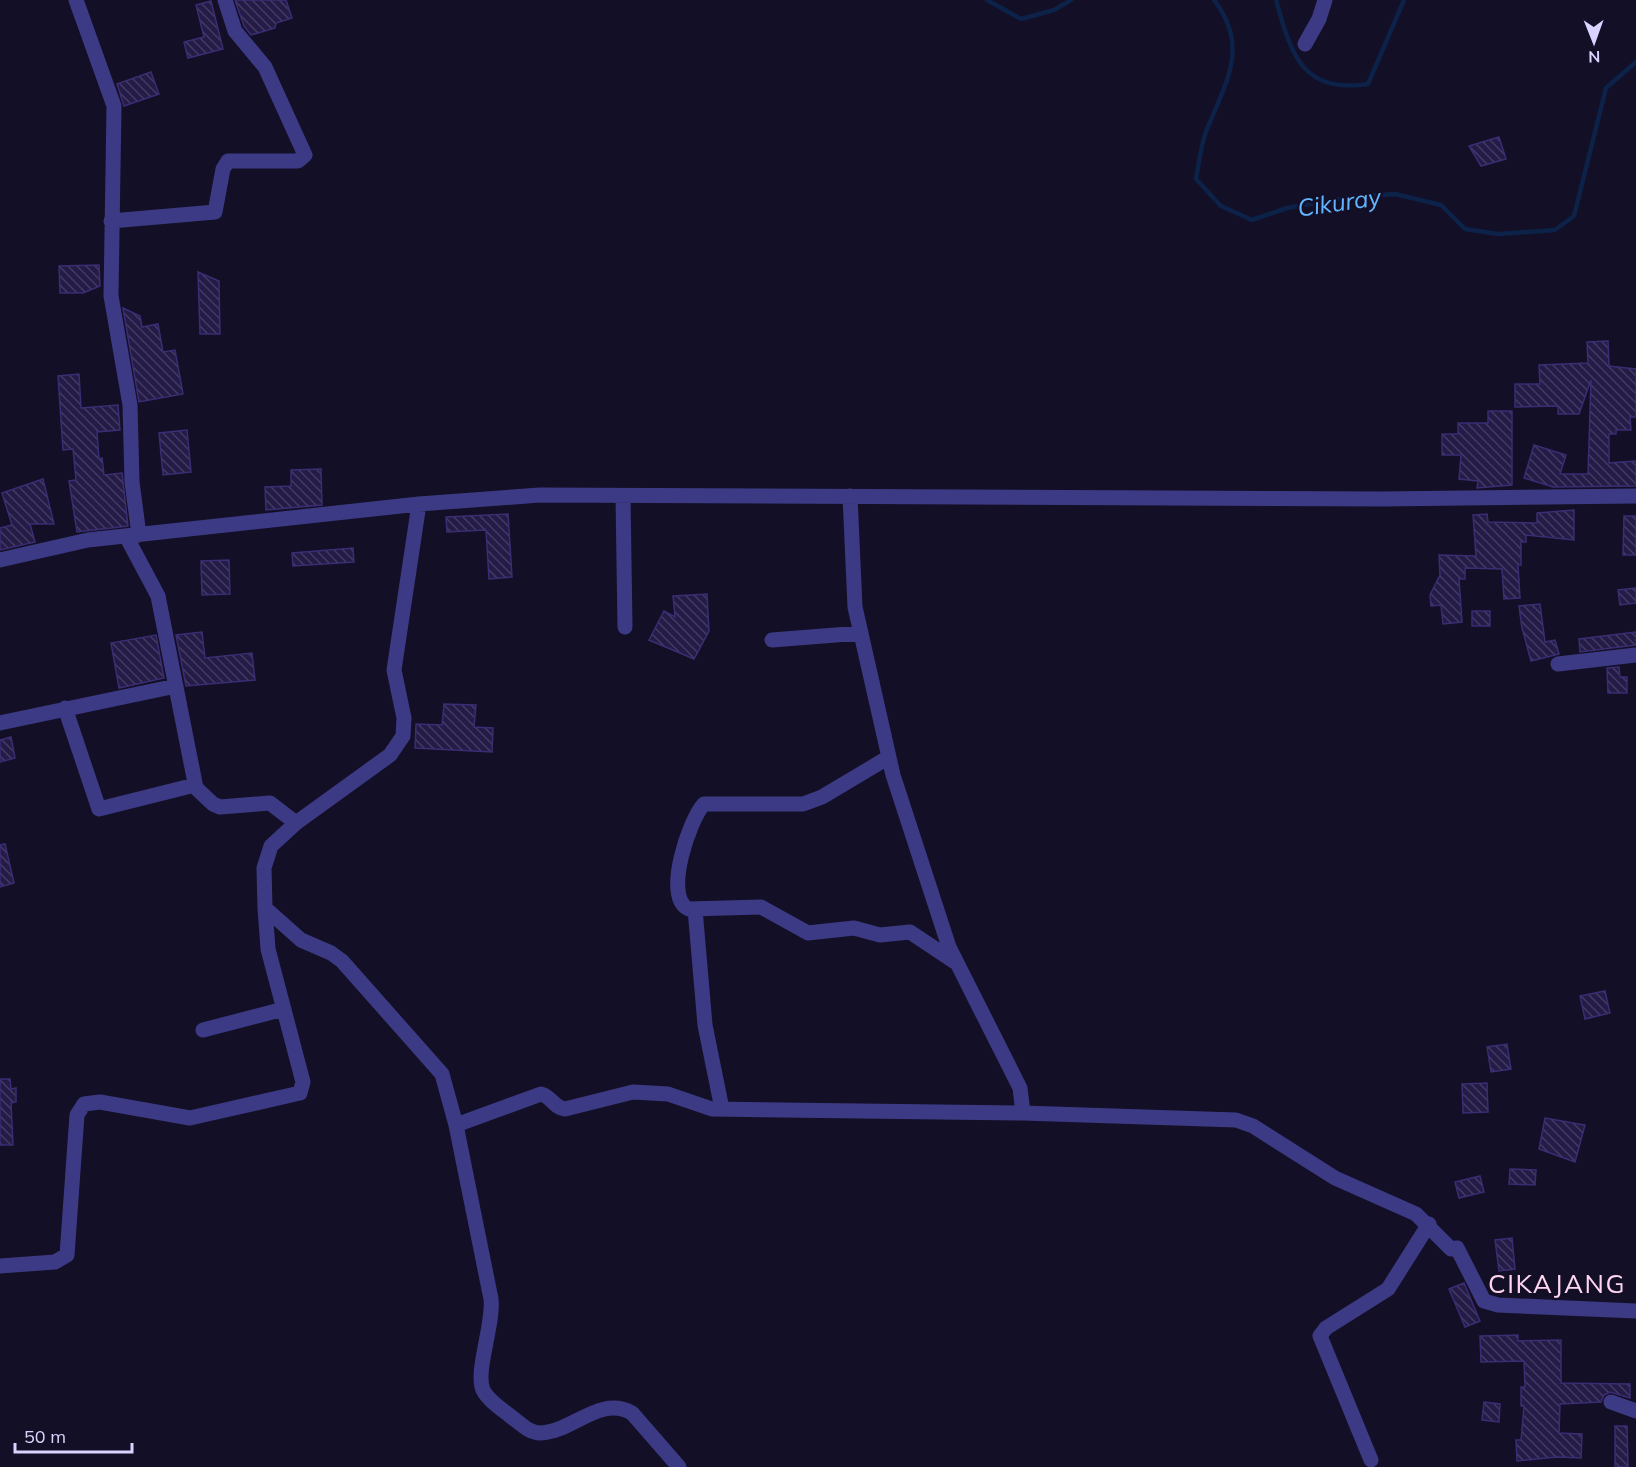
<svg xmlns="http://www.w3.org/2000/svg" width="1636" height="1467" font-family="Mulish,sans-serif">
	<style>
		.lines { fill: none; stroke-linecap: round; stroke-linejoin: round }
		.stream { stroke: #0c2248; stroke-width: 4.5 }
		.building { fill: url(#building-back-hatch); stroke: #3b2d73; stroke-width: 1.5 }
		.minor { stroke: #3d3a85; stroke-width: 15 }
		.labels { text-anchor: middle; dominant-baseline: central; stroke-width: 5; stroke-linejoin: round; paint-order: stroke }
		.water-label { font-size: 24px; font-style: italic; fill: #62b6ff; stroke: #130f26 }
		.quarter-label { font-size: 26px; letter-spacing: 1.5px; fill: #ffd6f0; stroke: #130f26 }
	</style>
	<defs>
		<pattern id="building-back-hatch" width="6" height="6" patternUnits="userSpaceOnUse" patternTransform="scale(1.5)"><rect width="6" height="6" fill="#241b47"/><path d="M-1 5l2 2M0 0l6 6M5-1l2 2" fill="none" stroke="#433b63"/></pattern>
	</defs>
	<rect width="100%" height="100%" fill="#130f26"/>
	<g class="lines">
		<path class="stream" d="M987 0 1021 19 1054 10 1071 0
			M1214 0C1250 47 1226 82 1207 129 1201 144 1199 162 1196 179L1221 206 1252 220 1287 208 1350 197 1395 194 1441 205 1465 229 1498 234 1555 230 1574 216 1606 88 1636 62
			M1276 0C1291 54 1302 94 1368 84L1404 0"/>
	</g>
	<path class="building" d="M235 0H286L292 18 276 23 275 28 251 35 244 26Z
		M211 1 223 49 188 58 184 42 204 37 196 5Z
		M151 72 159 94 124 106 117 84Z
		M1499 137 1506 159 1481 166 1469 146Z
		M99 265 100 286 83 293H60L59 266Z
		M198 272 219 281 220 334H200Z
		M123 308 140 316 142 327 158 324 163 352 175 350 183 394 139 402Z
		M1608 341 1609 366 1636 369V417H1630L1631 430H1616V434H1609V463L1636 461V486L1553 487 1524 478 1534 445 1566 455 1560 474H1588L1591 380 1579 414H1558V406L1515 407V384H1540L1539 365 1588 363 1587 342Z
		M79 374 81 408 118 405 120 430 97 432 99 459 102 458 104 475 122 473 128 526 77 532 69 481 76 480 73 449 63 450 58 376Z
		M1488 411H1512V485L1477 488 1478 481 1459 479 1461 455H1442V434H1458V423H1488Z
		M187 430 191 472 163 475 159 433Z
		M321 469 322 505 266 510 265 487 291 486V470Z
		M43 479 54 524H30L35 542 0 550V528L12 525 2 493Z
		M1574 510V540L1526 535V542H1521V565H1518L1520 598 1504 599 1502 569 1465 568V579H1459L1462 622 1443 624 1441 605 1431 606 1430 595 1440 575 1439 555 1476 556 1473 515 1487 514 1488 522 1537 523V513Z
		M508 514 512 577 489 579 486 530 447 532 446 517Z
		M1624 516H1636V555H1623Z
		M353 548 354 562 293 566 292 553Z
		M229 560 230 594 202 595 201 561Z
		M1636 588V603L1620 605 1618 590Z
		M707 594 709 631 694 659 649 640 664 611 675 617 673 596Z
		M1540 604 1545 642 1555 640 1559 654 1531 661 1522 628 1519 606Z
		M1472 611H1490V626H1472Z
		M202 632 205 658 252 653 255 680 186 686 176 635Z
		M1636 632V645L1580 652 1579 639Z
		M156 635 164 678 119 688 111 643Z
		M1619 667 1620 677H1627V693H1608L1607 668Z
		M444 704 476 705 474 727 493 728 492 752 415 748 416 724 442 725Z
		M11 737 15 758 0 762V740Z
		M5 844 14 883 0 887V845Z
		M1605 991 1610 1013 1585 1019 1580 996Z
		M1507 1044 1511 1069 1491 1072 1487 1047Z
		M0 1079H10L11 1089 16 1088V1102L11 1103 13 1145H0Z
		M1487 1083 1488 1112 1463 1113 1462 1084Z
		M1545 1118 1585 1125 1575 1162 1539 1149Z
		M1510 1169 1536 1170 1535 1185 1509 1184Z
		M1480 1176 1484 1192 1459 1198 1455 1182Z
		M1512 1238 1515 1269 1499 1271 1495 1240Z
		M1464 1283 1480 1321 1465 1327 1449 1289Z
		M1518 1335V1341L1561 1340V1383L1630 1384V1398L1610 1392 1604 1395 1601 1402 1560 1404 1559 1433 1582 1434 1581 1458 1557 1457 1517 1461 1516 1440H1521L1524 1406H1521V1387H1525L1524 1361 1481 1362 1480 1336Z
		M1484 1402 1500 1404 1499 1422 1482 1420Z
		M1615 1426H1627L1628 1467H1615Z"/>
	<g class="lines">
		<path class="minor" d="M76 0 114 106 111 296 130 405 132 482 139 535
			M1305 44 1319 19 1325 0
			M111 221 215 212 223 169 228 161H298L305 155 265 67 235 31 225 0
			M623 496 625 627
			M850 496 855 607 893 775 949 947 1020 1088 1023 1113
			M419 504 394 670 404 718 403 736 390 755 296 823 271 846 264 868 265 908 301 940 331 953 342 961 442 1074 456 1125 491 1299C494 1324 475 1371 483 1390 488 1400 500 1408 509 1415 519 1422 528 1433 541 1433 572 1432 600 1395 632 1413L679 1467
			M126 536 158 596 196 788 213 804 220 807 270 803 296 823
			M0 560 88 540 419 504 540 495 1383 499 1636 496
			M772 640 861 633
			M1558 664 1636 655
			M65 708 99 809 195 785
			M0 723 176 686
			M889 757 822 797 803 804H704C690 818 662 898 689 909L761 907 808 933 854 928 880 935 910 932 955 962
			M695 909 705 1025 722 1109
			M203 1030 284 1009
			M456 1125 541 1094C551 1096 554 1108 565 1109L633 1092 668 1094 712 1109 1023 1113 1236 1120 1253 1126 1335 1178 1416 1214 1451 1249 1457 1248 1484 1301 1498 1305 1636 1311
			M0 1266 55 1262 67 1255 77 1115 84 1104 100 1102 190 1118 300 1093 303 1082 268 949 265 908
			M1611 1402 1636 1411
			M1371 1460 1320 1336 1326 1328 1388 1289 1429 1224"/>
	</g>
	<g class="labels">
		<g class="water-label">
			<text transform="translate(1339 202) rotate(-8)">Cikuray</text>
		</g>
		<g class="quarter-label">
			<text x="1557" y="1283">CIKAJANG</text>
		</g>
	</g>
	<g transform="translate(1594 42) rotate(179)" stroke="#130f26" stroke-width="4.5" paint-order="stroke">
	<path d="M0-4.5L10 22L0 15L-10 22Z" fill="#d9d4ff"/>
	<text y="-9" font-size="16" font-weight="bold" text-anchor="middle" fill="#d9d4ff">N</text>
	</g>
	<path d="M15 1443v9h117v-9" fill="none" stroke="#d9d4ff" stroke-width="3"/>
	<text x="24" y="1443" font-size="18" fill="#d9d4ff" stroke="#130f26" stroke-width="4.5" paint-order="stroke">50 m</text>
</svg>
